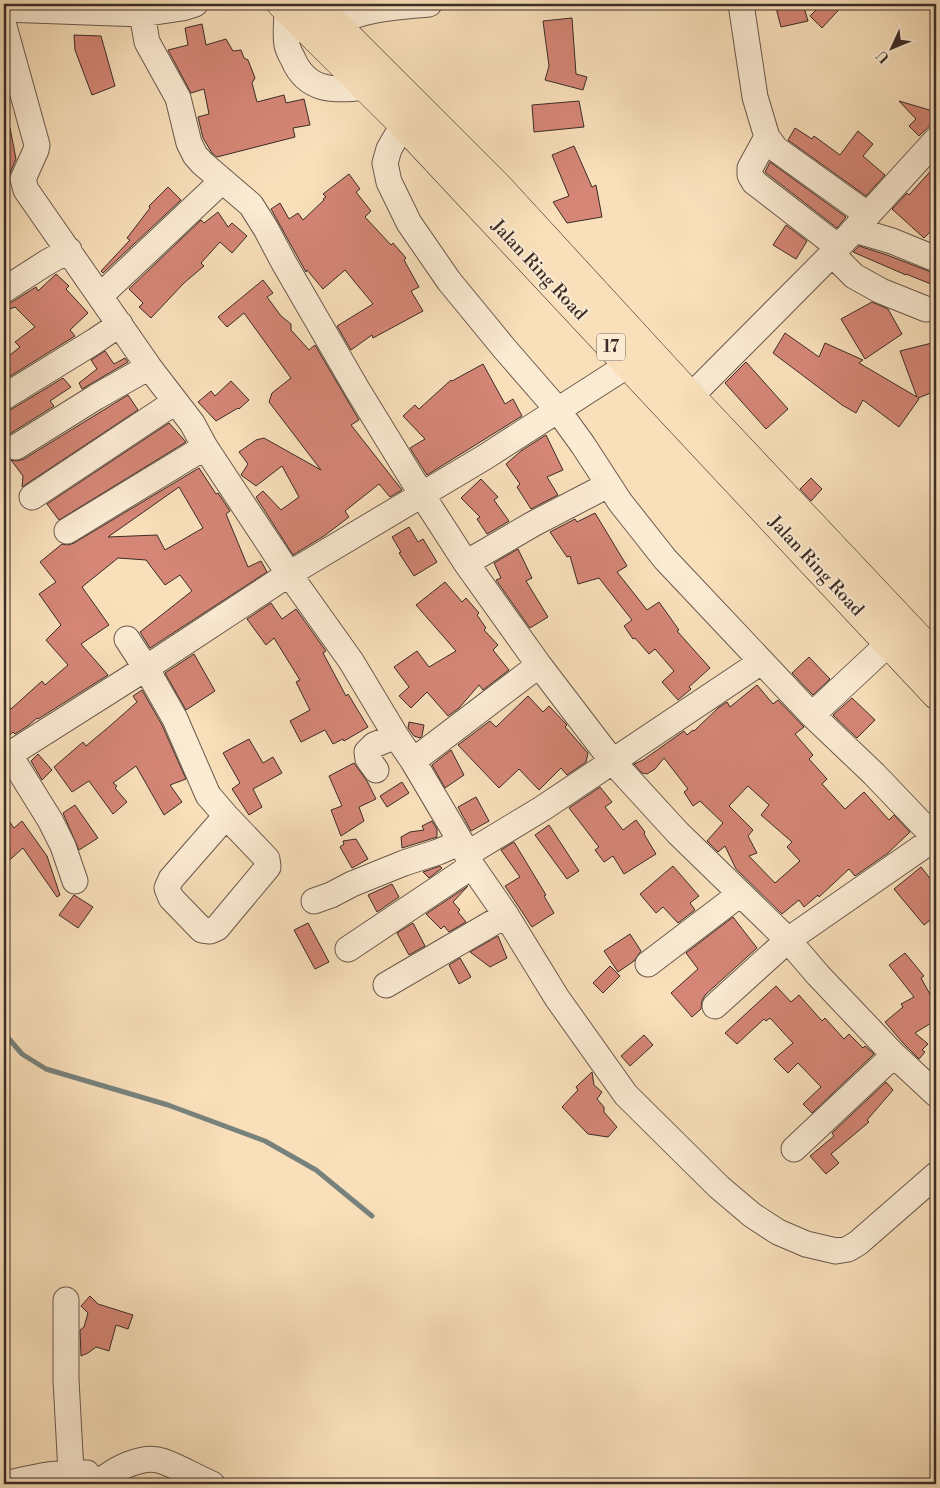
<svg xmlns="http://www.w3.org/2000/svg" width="940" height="1488" font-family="'Libre Bodoni',serif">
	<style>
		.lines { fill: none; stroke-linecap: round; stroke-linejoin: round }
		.stream { stroke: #77827d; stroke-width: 5 }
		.building { fill: #d58676; stroke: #3b2c27; fill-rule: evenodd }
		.minor-casing { stroke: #6a594c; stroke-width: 27 }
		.highway-casing { stroke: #3b2c27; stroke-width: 29 }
		.minor { stroke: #fbebd3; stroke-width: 25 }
		.highway { stroke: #f9e0bb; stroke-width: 28 }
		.labels { text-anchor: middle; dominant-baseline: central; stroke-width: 4; stroke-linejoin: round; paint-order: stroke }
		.shield { fill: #fbebd3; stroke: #75655b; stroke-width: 1 }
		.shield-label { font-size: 16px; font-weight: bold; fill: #3b2c27 }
		.street-label { font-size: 18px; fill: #3b2c27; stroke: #fbebd3 }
	</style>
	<rect width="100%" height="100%" fill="#f9e0bb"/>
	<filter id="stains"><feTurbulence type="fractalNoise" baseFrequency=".004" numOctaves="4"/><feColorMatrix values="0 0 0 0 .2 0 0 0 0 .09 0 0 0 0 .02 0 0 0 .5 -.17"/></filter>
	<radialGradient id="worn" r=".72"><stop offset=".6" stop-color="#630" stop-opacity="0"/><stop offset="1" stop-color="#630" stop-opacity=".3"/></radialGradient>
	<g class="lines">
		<path class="stream" d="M4 1033 22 1054 46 1069 168 1105 265 1141 316 1170 372 1216"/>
	</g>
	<path class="building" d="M775 4H803L808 21 781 27Z
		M822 4H844L822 28 810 16Z
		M572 18 576 74 587 77 583 90 545 80 549 66 543 21Z
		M202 24 206 45 226 39 233 51 241 50 244 58 248 60 255 78 252 83 257 102 284 95 286 103 304 99 310 125 293 128 295 137 217 157 212 153 203 138 198 117 209 114 204 89 191 93 168 50 188 45 185 28Z
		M74 35 101 36 115 86 92 95 75 50Z
		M579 101 584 127 534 132 532 105Z
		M899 101 936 112V120L919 136 909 126 916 119Z
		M10 128 16 159 10 173 9 178 4 180V129Z
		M795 128 812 139 814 136 840 155 858 131 873 144 863 156 885 175 866 196 788 140Z
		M574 146 592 187 596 185 602 217 567 223 553 202 569 196 552 155Z
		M770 162 846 217 837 228 765 172Z
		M936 165V226L924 238 892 209 907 193 909 195Z
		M349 174 360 189 356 192 371 211 365 217 391 245 393 243 406 258 404 260 419 287 411 291 423 311 373 338 372 335 351 350 337 326 373 304 345 270 323 289 307 270 306 272 271 209 280 203 289 219 298 213 303 220 324 200 323 199 326 197 323 194Z
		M168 187 181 200 103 273 101 271 130 240 127 238 150 208 149 206Z
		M218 212 228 227 232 223 247 236 232 253 220 242 201 263 204 266 184 283 151 318 139 307 143 303 129 289 201 220 204 223Z
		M786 225 807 241 796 259 773 245Z
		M859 246 887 255 931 272 936 273V286L906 274V275L853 252Z
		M56 274 69 286 66 289 88 313 70 330 75 336 4 380V360L20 347 15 342 35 327 15 307 4 311V304L12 302 36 287 38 291Z
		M263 280 273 293 267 297 281 316 291 324V330L309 350 315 345 359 420 351 425 402 490 390 497 379 484 345 511 349 517 324 536 293 555 256 497 263 491 281 510 299 497 282 466 256 486 241 475 248 464 239 452 256 440 264 438 321 470 269 402 272 393 291 378 244 313 227 327 218 317Z
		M872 302 888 309 902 334 865 359 841 319Z
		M785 333 819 357 825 343 863 360 859 363 917 397 900 351 936 342V391L918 398 919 399 899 427 863 400 856 413 842 405 773 353Z
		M105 351 114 364 125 358 128 362 82 389 79 383 97 369 91 360Z
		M746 362 788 409 766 429 725 383Z
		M483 364 505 404 513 399 522 416 427 475 410 448 425 439 403 416 415 405 419 409 451 380 452 381Z
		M63 378 71 387 50 401 54 406 8 435 4 440V411L12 409Z
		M231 381 249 400 239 409 238 408 216 421 198 402 211 391 215 396Z
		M128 395 138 410 22 487 23 476 11 460 17 461 24 459Z
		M169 423 186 442 59 520 47 504Z
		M546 435 563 470 547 477 558 495 531 509 517 487 520 484 506 464 521 451Z
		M199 468 216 494 218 493 230 511 226 514 248 567 261 561 267 572 150 648 140 632 192 591 180 575 165 585 146 560 118 558 82 587 109 625 81 644 108 675 38 719 37 718 29 725 15 734 13 732 4 741V700L11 709 42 681 45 685 68 665 46 640 61 625 39 594 56 582 40 562 62 544 68 545 74 543ZM179 487 203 528 165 550 157 535 108 537Z
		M811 478 822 489 811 501 800 489Z
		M481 479 498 497 494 500 509 521 487 534 477 519 480 517 461 498Z
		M595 513 627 566 617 572 647 610 659 602 679 630 677 631 710 668 689 687 691 689 678 700 662 682 674 671 655 649 649 654 635 638 633 639 624 626 632 620 599 578 578 584 570 556 567 557 550 532 575 519 577 522Z
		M409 527 418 542 423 539 437 562 414 576 399 553 401 552 392 537Z
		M518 549 532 578 526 581 548 617 530 628 496 580 501 578 494 563Z
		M445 582 462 602 466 598 479 613 477 615 486 628 484 630 498 645 493 650 509 670 483 690 479 685 459 708 448 716 427 692 411 708 399 696 409 687 394 667 417 651 429 667 456 651 416 605Z
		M271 603 282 619 296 609 326 651 323 653 346 696 348 694 368 727 344 741 343 739 333 744 325 730 301 742 290 721 310 710 296 682 300 680 274 638 266 645 247 619Z
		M194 654 215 691 186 710 165 673Z
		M809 657 830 679 813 695 792 673Z
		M757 685 773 704 778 700 804 727 795 734 813 755 809 759 827 779 822 784 845 809 864 792 889 820 894 815 910 832 888 853 855 876 849 869 819 897 818 895 804 907 799 900 782 914 736 869 725 846 718 852 707 841 723 823 700 801 693 806 684 792 688 789 664 758 655 769 647 774 642 773 634 764 643 760 684 731 687 735 693 730 694 731 718 708 727 702 730 707ZM748 786 769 805 761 815 792 842 787 847 800 861 775 883 749 856 757 853 748 836 753 830 729 806Z
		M142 690 162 725 186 779 170 785 182 802 164 815 136 766 113 783 117 786 115 788 127 802 113 814 89 781 72 792 54 767 83 742 86 746 111 725 137 702 133 696Z
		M528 696 543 712 549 706 567 725 565 727 588 753 586 762 567 775 561 768 539 790 519 769 499 788 458 745 490 721 496 727Z
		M852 698 875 720 857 738 833 715Z
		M409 722 424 725 422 736 420 738 414 736 408 728Z
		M249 739 263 763 273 757 282 773 253 789 262 807 249 815 232 789 240 783 223 753Z
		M451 750 464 775 445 788 432 765Z
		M38 754 52 770 42 780 31 761Z
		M354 763 367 781 376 799 359 807 364 821 341 836 331 810 342 806 329 776Z
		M402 782 409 793 387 807 380 796Z
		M600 787 612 802 605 807 623 830 636 820 645 832 644 834 656 854 624 874 613 856 604 862 595 850 599 847 569 808Z
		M476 797 489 821 471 831 458 807Z
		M75 805 98 838 79 850 63 813Z
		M4 814 14 828 22 821 47 856 60 895 57 897 23 848 4 865Z
		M432 821 437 829V837L402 848 401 837 410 832 424 830 422 826Z
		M549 825 579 871 567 879 535 835Z
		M356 839 368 859 352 868 340 847 344 844 343 841Z
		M514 842 546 895 544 896 554 913 532 927 505 886 520 877 501 850Z
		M440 866 442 868 429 878 423 872Z
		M673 866 699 896 690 903 695 910 678 923 663 907 656 913 640 894Z
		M921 867 936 886V915L924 925 894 889Z
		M392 884 399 897 377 912 368 895Z
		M468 886 453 902 460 910 458 912 466 922 449 932 444 926 441 929 426 914Z
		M74 895 93 907 78 928 59 915Z
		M733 917 757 948 705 995 702 1001 701 1009 692 1017 671 993 698 969 686 953Z
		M308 923 329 962 315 969 294 930Z
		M413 923 425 946 409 955 397 933Z
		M630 934 641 951 634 961 618 972 604 951Z
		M498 936 507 958 490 967 470 952Z
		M905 953 924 976 921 978 936 1005V1020L915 1033 928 1044 922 1050 925 1052 919 1059 903 1043 885 1022 903 1007 901 1004 914 997 889 965Z
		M460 958 471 977 459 984 449 965Z
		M610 966 620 976 603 993 593 983Z
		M776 986 791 1002 799 995 822 1021 825 1018 844 1039 849 1034 863 1048 865 1046 874 1054 812 1113 803 1104 821 1087 798 1063 788 1073 774 1059 793 1043 770 1018 766 1021 764 1019 737 1044 725 1033Z
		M644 1035 653 1045 630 1066 621 1056Z
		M592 1072 594 1085 602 1092 597 1099 604 1107V1112L617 1127 608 1137 588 1134 562 1107 578 1090 576 1087Z
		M886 1082 893 1090 867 1120 869 1122 831 1154 839 1163 826 1174 810 1156 834 1136 832 1133Z
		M90 1296 98 1304 133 1315 128 1329 116 1325 109 1351 96 1347 88 1353 81 1356 80 1330 84 1327 88 1313 81 1306Z"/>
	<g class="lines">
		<defs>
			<path id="minor" d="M741 4 755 97 767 137 776 149 868 215
				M4 9 142 14 182 8 195 4
				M287 10C287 21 285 34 287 45 288 50 291 55 293 59 307 92 335 91 365 87
				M142 14 147 42 178 98 189 143 195 155 202 163 251 205 266 229 284 263 357 389 422 495 466 563 539 665 613 762 678 833 788 940 818 975 894 1055 936 1094
				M336 24C363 8 398 7 429 4
				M4 26 37 145 36 150 23 179 26 190 149 367 192 423 205 447 289 574 351 661 396 736 413 761 461 842 472 866 506 915 557 998 626 1095 719 1187 752 1215 778 1232 806 1244 836 1251 848 1249 858 1243 936 1175
				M403 125 389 149 385 163 389 182 409 223 449 281 504 348 557 409 583 445 620 502 665 559 812 715 874 774 936 839
				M767 137 750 168V175L754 182 838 247
				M855 230 892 241 936 259
				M832 254 854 276 881 291 926 309
				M4 290 46 263 69 250
				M100 296 222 181
				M691 396 832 254 936 140
				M4 397 95 341 120 324
				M16 447 96 397 149 367
				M32 497 175 402
				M67 531 205 447
				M466 563 533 524 608 485
				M127 639 146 668 175 719 208 795 226 816 267 859 268 867 217 928 210 931 202 930 171 898 167 888 171 879 226 816
				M812 715 888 644
				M9 754 50 820 63 846 75 881
				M4 758 146 668 289 574 485 457 628 365
				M413 761 539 665
				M376 770 368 759 367 752 374 745 396 736
				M467 854 543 808 761 662
				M314 901 331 895 352 884 404 863 438 852 461 842
				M348 949 472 866
				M648 964 740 894
				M386 985 506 915
				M715 1006 788 940 935 838
				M794 1149 894 1055
				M66 1300V1380L71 1472
				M101 1481C115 1469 143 1454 162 1461 179 1467 196 1477 212 1484
				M4 1484C32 1478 58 1471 87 1473"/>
			<path id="highway" d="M281 4 403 125 936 695
				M316 4 498 186 691 396 936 656"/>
		</defs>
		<use href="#minor" class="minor-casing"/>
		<use href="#highway" class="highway-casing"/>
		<use href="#minor" class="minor"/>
		<use href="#highway" class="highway"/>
	</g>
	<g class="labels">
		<rect class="shield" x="597" y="333.5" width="28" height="27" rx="4"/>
		<g class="shield-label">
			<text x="611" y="347">17</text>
		</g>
		<g class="street-label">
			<text transform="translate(539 270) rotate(47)">Jalan Ring Road</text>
			<text transform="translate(816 566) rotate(47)">Jalan Ring Road</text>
		</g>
	</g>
	<rect width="940" height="1488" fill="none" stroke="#f9e0bb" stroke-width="20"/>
	<rect x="5" y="5" width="930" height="1478" fill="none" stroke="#3b2c27" stroke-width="2.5"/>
	<rect x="10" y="10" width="920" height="1468" fill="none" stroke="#3b2c27"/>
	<g transform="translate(892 48) rotate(226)" stroke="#fbebd3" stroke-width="4" paint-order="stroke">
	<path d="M0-4L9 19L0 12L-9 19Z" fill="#3b2c27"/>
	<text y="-8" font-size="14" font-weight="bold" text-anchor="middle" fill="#3b2c27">U</text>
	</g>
	<rect width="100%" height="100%" filter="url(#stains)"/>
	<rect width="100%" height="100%" fill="url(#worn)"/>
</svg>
